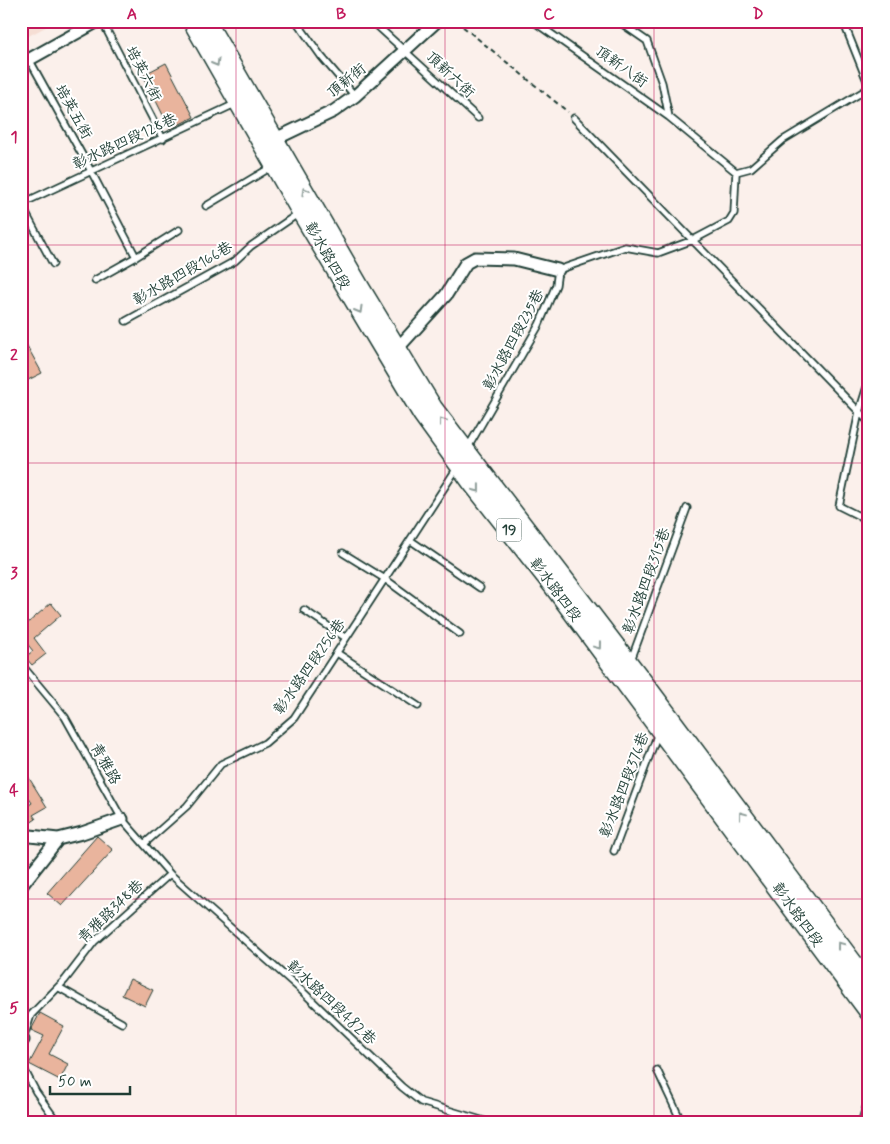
<svg xmlns="http://www.w3.org/2000/svg" width="890" height="1144" font-family="Mynerve,'LXGW WenKai TC',sans-serif">
	<style>
		.built { fill: #f6ded4 }
		.building { fill: #e9b49d; stroke: #1f3d34 }
		.lines { fill: none; stroke-linecap: round; stroke-linejoin: round }
		.service-casing { stroke: #1f3d34; stroke-width: 9 }
		.minor-casing { stroke: #1f3d34; stroke-width: 15 }
		.primary-casing { stroke: #1f3d34; stroke-width: 21 }
		.path { stroke: #1f3d34; stroke-width: 2; stroke-dasharray: 5 4; stroke-linecap: butt }
		.service { stroke: #fff; stroke-width: 5.5 }
		.minor { stroke: #fff; stroke-width: 11 }
		.primary { stroke: #fff; stroke-width: 18 }
		.oneway { stroke: #8f9e9a }
		.grid { fill: none; stroke: #c2185b; stroke-width: 1; stroke-opacity: 0.55 }
		.labels { text-anchor: middle; dominant-baseline: central; stroke-width: 4; stroke-linejoin: round; paint-order: stroke }
		.shield { fill: #fff; stroke: #627771; stroke-width: 1 }
		.shield-label { font-size: 14px; font-weight: bold; fill: #1f3d34 }
		.street-label { font-size: 15px; fill: #1f3d34; stroke: #fff }
		.neatline { fill: none; stroke: #c2185b; stroke-width: 2 }
		.grid-label { font-size: 16px; text-anchor: middle; font-weight: bold; fill: #c2185b }
	</style>
	<rect width="100%" height="100%" fill="#fbf0eb"/>
	<filter id="ink" filterUnits="userSpaceOnUse"><feTurbulence type="fractalNoise" baseFrequency=".02" numOctaves="2"/><feDisplacementMap in="SourceGraphic" scale="10" xChannelSelector="R" yChannelSelector="G"/><feConvolveMatrix kernelMatrix="1 2 1 2 8 2 1 2 1" color-interpolation-filters="sRGB"/></filter>
	<g filter="url(#ink)">
		<path class="built" d="M21 21H57L21 40Z"/>
		<path class="building" d="M166 63 194 117 170 129 143 75Z
			M21 335 42 373 28 380 21 367Z
			M51 603 61 615 34 638 46 654 32 665 25 657 33 651 21 636V629Z
			M21 765 47 807 33 815 36 819 27 825 21 816V810L32 803 21 786Z
			M97 836 113 850 62 906 47 893Z
			M130 979 153 990 145 1006 122 995Z
			M40 1013 64 1026 49 1054 68 1064 60 1080 29 1064 44 1036 31 1030Z"/>
		<g class="lines">
			<defs>
				<path id="service" d="M102 21 163 139
					M296 21 321 56 355 96
					M372 21 478 118
					M533 21 669 117 736 172 751 168 783 140 869 88
					M618 21 647 41 662 83 669 117
					M843 21 869 86
					M29 59 91 171 136 257
					M574 118 869 422
					M21 204 237 103
					M21 204 53 264
					M206 206 273 166
					M95 280 136 257 179 230
					M126 321 235 261 251 246 299 213
					M869 380 859 412 839 506 869 521
					M467 449 539 325 556 285 558 270 625 247 658 253 693 240 729 221 734 213 736 172
					M410 540 480 588
					M343 553 385 579 460 634
					M304 610 346 638
					M337 653 418 706
					M631 660 687 508
					M21 664 65 717 122 819 170 874 301 990 402 1087 421 1102 491 1123
					M144 844 187 806 221 764 265 743 294 718 457 468
					M614 851 658 733
					M58 987 122 1023
					M657 1070 682 1123
					M58 1123 36 1092 24 1069 23 1040 31 1015 65 980 94 942 170 874
					M861 1123 869 1098"/>
				<path id="minor" d="M21 64 98 21
					M269 142 334 111 355 96 437 21
					M397 349 446 295 466 263 475 258 514 259 558 270
					M21 835 58 839 82 833 122 819
					M21 886 58 839
					M21 1039 23 1040"/>
				<path id="primary" d="M192 21 301 212 422 414 472 483 553 586 869 1012
					M206 21 361 289 433 408 647 687 869 984"/>
			</defs>
			<use href="#service" class="service-casing"/>
			<use href="#minor" class="minor-casing"/>
			<use href="#primary" class="primary-casing"/>
			<path class="path" d="M456 21 568 112"/>
			<use href="#service" class="service"/>
			<use href="#minor" class="minor"/>
			<use href="#primary" class="primary"/>
		</g>
		<defs><path id="oneway-chevron" d="M-2-3.5L2.5 0L-2 3.5" fill="none" stroke-width="1.6" stroke-linecap="round" stroke-linejoin="round" transform="scale(1.25)"/></defs>
		<g class="oneway">
			<use href="#oneway-chevron" transform="translate(216 63) rotate(60)"/>
			<use href="#oneway-chevron" transform="translate(305 191) rotate(-120)"/>
			<use href="#oneway-chevron" transform="translate(359 310) rotate(60)"/>
			<use href="#oneway-chevron" transform="translate(442 421) rotate(-127)"/>
			<use href="#oneway-chevron" transform="translate(477 489) rotate(52)"/>
			<use href="#oneway-chevron" transform="translate(598 646) rotate(53)"/>
			<use href="#oneway-chevron" transform="translate(742 815) rotate(-127)"/>
			<use href="#oneway-chevron" transform="translate(840 945) rotate(-127)"/>
		</g>
	</g>
	<path class="grid" d="M236 21V1123M445 21V1123M654 21V1123M21 245H869M21 463H869M21 681H869M21 899H869"/>
	<g class="labels">
		<rect class="shield" x="496.5" y="518.5" width="25" height="23" rx="4"/>
		<g class="shield-label">
			<text x="509" y="530">19</text>
		</g>
		<g class="street-label">
			<text transform="translate(621 67) rotate(35)">頂新八街</text>
			<text transform="translate(143 74) rotate(63)">培英六街</text>
			<text transform="translate(450 75) rotate(43)">頂新六街</text>
			<text transform="translate(347 81) rotate(-39)">頂新街</text>
			<text transform="translate(73 112) rotate(61)">培英五街</text>
			<text transform="translate(125 142) rotate(-25)">彰水路四段128巷</text>
			<text transform="translate(327 256) rotate(60)">彰水路四段</text>
			<text transform="translate(183 274) rotate(-30)">彰水路四段166巷</text>
			<text transform="translate(514 340) rotate(-62)">彰水路四段235巷</text>
			<text transform="translate(647 581) rotate(-70)">彰水路四段315巷</text>
			<text transform="translate(555 590) rotate(53)">彰水路四段</text>
			<text transform="translate(310 667) rotate(-55)">彰水路四段256巷</text>
			<text transform="translate(105 764) rotate(61)">青雅路</text>
			<text transform="translate(625 785) rotate(-69)">彰水路四段376巷</text>
			<text transform="translate(111 912) rotate(-44)">青雅路348巷</text>
			<text transform="translate(797 915) rotate(54)">彰水路四段</text>
			<text transform="translate(331 1003) rotate(43)">彰水路四段482巷</text>
		</g>
	</g>
	<rect width="890" height="1144" fill="none" stroke="#fff" stroke-width="55"/>
	<path d="M50 1086v8h80v-8" fill="none" stroke="#1f3d34" stroke-width="2.5"/>
	<text x="58" y="1086" font-size="15" fill="#1f3d34" stroke="#ffffff" stroke-width="4" paint-order="stroke">50 m</text>
	<rect x="28" y="28" width="834" height="1088" class="neatline"/>
	<g class="grid-label">
		<text x="132" y="19">A</text>
		<text x="341" y="19">B</text>
		<text x="549" y="19">C</text>
		<text x="758" y="19">D</text>
		<text x="14" y="142">1</text>
		<text x="14" y="360">2</text>
		<text x="14" y="578">3</text>
		<text x="14" y="795">4</text>
		<text x="14" y="1013">5</text>
	</g>
</svg>
